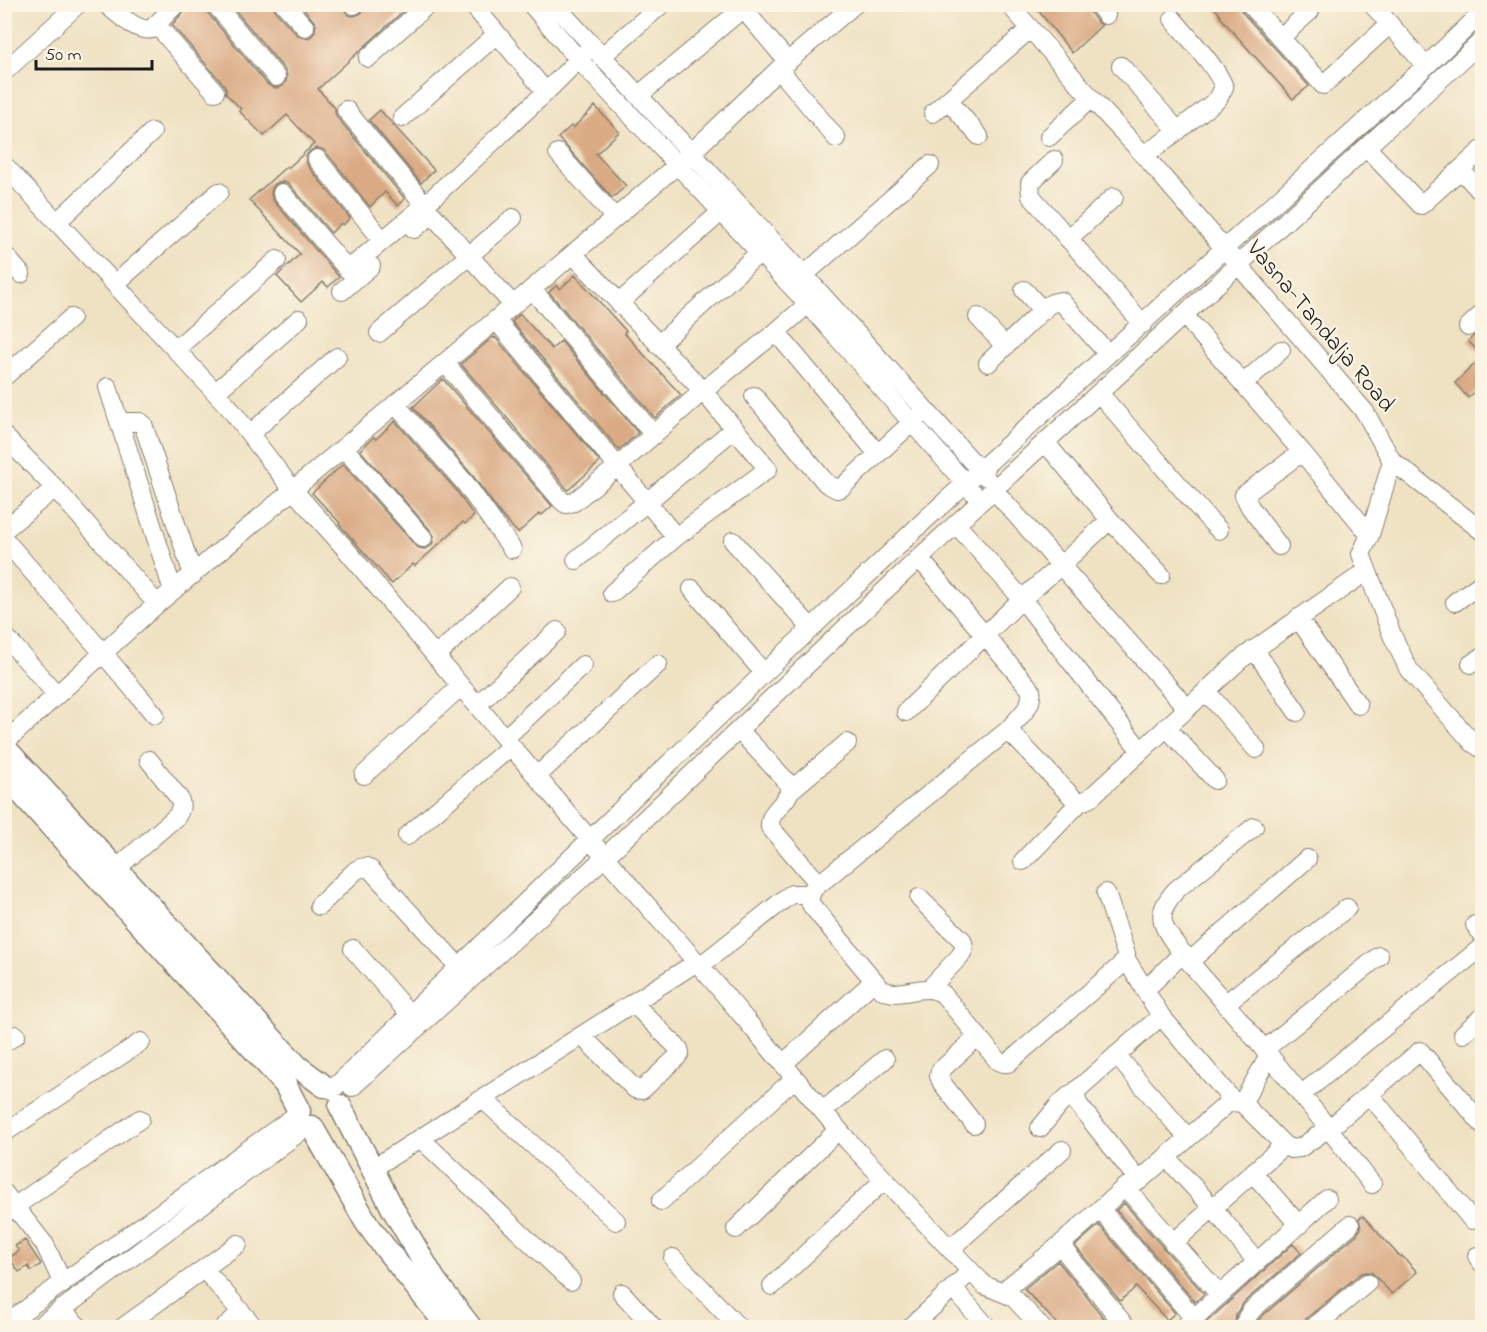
<svg xmlns="http://www.w3.org/2000/svg" width="1487" height="1332" font-family="'Indie Flower',sans-serif">
	<style>
		.building { fill: #daaa84 }
		.lines { fill: none; stroke-linecap: round; stroke-linejoin: round }
		.minor-casing { stroke: #867f70; stroke-width: 20 }
		.major-casing { stroke: #867f70; stroke-width: 25 }
		.minor { stroke: #fff; stroke-width: 18 }
		.major { stroke: #fff; stroke-width: 22 }
		.labels { text-anchor: middle; dominant-baseline: central; stroke-width: 4.5; stroke-linejoin: round; paint-order: stroke }
		.street-label { font-size: 24px; fill: #1c1c1c; stroke: #fcf5e5 }
	</style>
	<rect width="100%" height="100%" fill="#fcf5e5"/>
	<filter id="ink" filterUnits="userSpaceOnUse"><feTurbulence type="fractalNoise" baseFrequency=".0167" numOctaves="2"/><feDisplacementMap in="SourceGraphic" scale="12" xChannelSelector="R" yChannelSelector="G"/><feConvolveMatrix kernelMatrix="1 2 1 2 8 2 1 2 1" color-interpolation-filters="sRGB"/></filter>
	<filter id="wash" filterUnits="userSpaceOnUse"><feTurbulence type="fractalNoise" baseFrequency=".008" numOctaves="4" result="noise"/><feDisplacementMap in="SourceGraphic" scale="24" xChannelSelector="R" yChannelSelector="G"/><feGaussianBlur stdDeviation="1.35" result="paint"/><feColorMatrix in="noise" values="0 0 0 0 0 0 0 0 0 0 0 0 0 0 0 0 0 1.4 0 .05"/><feComposite in="paint" operator="in"/></filter>
	<g filter="url(#wash)">
		<rect width="100%" height="100%" fill="#efe2c3"/>
		<g id="blocks">
			<path class="building" d="M187 4H204L206 11 267 84 272 87 277 88 283 86 286 81 287 76 285 70 230 4H273L276 12 297 35 301 37 307 38 312 36 315 31 316 24 300 4H343L345 11 349 15 353 16 360 14 364 10 365 4H411L318 89 335 108V112L337 117 405 199 398 206 385 192 370 207 326 152 322 149 316 148 310 151 306 156V161L308 166 350 218 343 225 341 223 331 233 290 185 285 182H281L275 184 272 189 271 194 273 200 339 277 328 287 323 282 301 302 277 276 300 254 249 200 287 166 288 168 314 144 287 115 264 136 239 111 241 109 226 94V89L224 85 172 25 184 11Z
				M1033 4H1061L1065 10 1071 4H1087L1089 11 1097 22 1102 25 1072 53Z
				M1212 4H1239L1242 12 1309 86 1293 99 1241 41 1220 17 1221 16Z
				M595 106 619 132 596 154 626 186 612 198 566 146 558 138 571 126 573 128Z
				M380 110 434 170 421 183 369 120Z
				M575 275 626 331 624 333 681 395 655 418 549 292 557 285 560 289Z
				M520 314 552 349 561 341 638 433 619 450 512 322Z
				M1482 329V355L1468 341Z
				M493 337 494 338 495 337 600 462 568 490 461 364Z
				M1482 357V385L1468 398 1455 383Z
				M443 379 552 506 542 515 540 513 518 533 502 516 473 476 413 407Z
				M395 421 456 490 474 516 465 524 463 522 415 566 413 564 392 584 339 524 340 523 312 493 343 464 415 545 419 548 425 549 431 546 433 542 434 536 431 531 360 450 374 437 376 439Z
				M1124 1203 1204 1294 1195 1302 1116 1210Z
				M1363 1216 1400 1257 1402 1256 1417 1272 1392 1294 1372 1273 1365 1272 1360 1274 1306 1319 1302 1328H1257V1322L1261 1317 1357 1234 1361 1228 1359 1219Z
				M1099 1225 1175 1313 1167 1320 1136 1287 1120 1301 1075 1246Z
				M25 1240 41 1264 31 1271 28 1266 19 1272 9 1258 19 1251 15 1246Z
				M1293 1244 1301 1253 1244 1302 1236 1314 1235 1328H1200Z
				M1058 1261 1112 1328H1061L1024 1289Z"/>
		</g>
	</g>
	<g filter="url(#ink)">
		<use href="#blocks" fill-opacity="0" stroke="#867f70" stroke-width="1.5"/>
		<g class="lines">
			<defs>
				<path id="minor" d="M106 4C117 13 137 33 152 29L176 4
					M215 4 276 77
					M284 4 305 27
					M354 4V5
					M472 4 546 92
					M531 4 579 60 808 304 972 491
					M554 4 804 275 986 477
					M739 4 788 62
					M1009 4 1091 98 1143 154 1365 412 1392 461 1370 535 1361 554 1392 635 1409 670 1473 743 1482 749
					M1098 4 1106 15
					M1250 4 1323 85 1390 24
					M1372 4 1426 66
					M156 24 215 92
					M1280 38 1310 11
					M601 57 662 4
					M368 58 428 4
					M1121 66 1178 131
					M779 69 836 138
					M4 72 78 4
					M638 96 748 4
					M948 100 979 136
					M346 110 425 205
					M933 113 1030 29
					M402 118 497 34
					M1049 137 1091 98
					M1367 148 1421 205 1482 150
					M558 153 615 218
					M1143 154 1158 146 1218 99 1224 87C1215 64 1189 39 1173 19
					M317 159 383 241
					M1054 160 1030 183 1031 196 1143 324
					M4 165 228 406 293 490 344 547 590 840 714 982 848 1141 984 1285 1013 1297 1042 1328
					M1461 170 1482 193
					M282 193 348 270 425 205 546 92 586 52
					M57 222 152 132
					M414 229 432 214 513 305
					M1068 239 1114 197
					M4 254 21 274
					M573 254 703 391 776 332 878 454
					M804 275 930 165
					M115 284 219 192
					M532 289 654 435
					M1024 290 1043 311
					M342 291 371 266
					M619 303 722 211
					M1184 315 1302 452 1370 535
					M978 317 1005 346
					M496 320 676 537
					M1468 327 1482 314
					M776 332 808 304
					M379 333 513 218
					M658 345 760 252
					M176 349 277 260
					M445 363 562 501 566 504 574 502 618 466 703 391 768 469 676 537 612 593
					M988 363 1047 306 1052 303 1061 301 1108 354
					M4 377 71 318
					M1243 384 1281 350
					M108 387 173 591
					M216 392 299 319
					M1099 393 1210 521 1219 530
					M754 396 826 483 837 489 841 488 921 414
					M395 404 465 483 512 549
					M119 422H140L143 424 193 575
					M250 434 337 357
					M4 436 55 488 157 604
					M1045 442 1110 520 1161 575
					M344 448 423 538
					M1392 461 1482 531
					M994 490 1187 708
					M957 525 1022 599 1141 751
					M4 530 55 488
					M4 539 103 653 155 715
					M733 541 811 628
					M1279 546 1250 507 1244 495 1302 452
					M919 558 1031 690C1034 706 1018 718 1008 730L813 889 809 900 812 906 881 989C901 1001 923 980 943 994L998 1061 1003 1063H1008L1119 967 1126 959V954L1106 893
					M576 560 647 502 734 429
					M692 589 764 673
					M1455 602 1482 583
					M1298 618 1358 705
					M4 635 57 695
					M1254 649 1297 712
					M436 656 510 587
					M1471 664 1482 657
					M1206 691 1256 749
					M477 705 557 631
					M906 712 1022 599 1060 566 1110 520
					M1166 727 1215 780
					M739 730 790 785C792 802 768 809 770 827L819 884
					M1008 730 1075 800C1081 803 1084 801 1090 798L1241 659 1367 571
					M505 738 583 665
					M4 743 157 604 485 329 691 153 779 69 855 4
					M364 775 461 686
					M537 776 658 664
					M791 790 847 743
					M1254 827 1176 890C1168 899 1160 910 1163 922 1166 939 1211 986 1224 1002 1275 1061 1324 1122 1372 1184
					M407 836 511 746
					M1023 861 1080 802
					M116 869 177 816C181 809 182 805 179 798L149 760
					M919 898 962 940C965 947 964 950 960 956L930 988
					M319 906 355 871 360 868 366 867 371 870 459 967
					M1475 925 1482 934
					M353 949 410 1015
					M1126 959 1161 1016 1234 1102
					M1190 961 1307 859
					M700 966 787 897 792 894H810
					M1145 990 1183 953
					M1226 1003 1347 908
					M1463 1034 1482 1017
					M582 1036 635 1089 642 1090 677 1057 680 1053 679 1049 633 1003
					M4 1043 16 1035
					M1264 1050 1379 956
					M1116 1055 1188 1138
					M783 1064 874 981
					M352 1087 605 857 919 558 1482 41
					M332 1090 637 794 926 519 1426 66 1482 13
					M1301 1095 1482 947
					M1370 1095 1472 1220
					M483 1099 616 1221
					M1242 1103 1269 1056
					M823 1111 885 1059
					M974 1124 942 1083 939 1076 940 1071 978 1036
					M1040 1128 1060 1104 1071 1094 1076 1096
					M4 1133 141 1042
					M421 1139 571 1281
					M1166 1157 1213 1208 1257 1262
					M372 1169 697 962
					M1253 1173 1299 1225
					M1139 1181 1078 1104 1076 1096 1077 1090 1161 1016
					M1125 1187 1220 1295
					M4 1193 45 1245 63 1284
					M661 1201 795 1078
					M1100 1209 1194 1318
					M4 1214 140 1119
					M736 1229 838 1130
					M1173 1243 1284 1145
					M1060 1245 1127 1328
					M950 1249 1062 1150
					M1477 1256 1482 1263
					M673 1258 739 1328
					M204 1269 255 1328
					M772 1286 884 1180
					M953 1288 988 1328
					M1002 1292 1060 1245 1125 1187 1139 1181 1227 1104 1234 1102 1242 1103 1284 1145 1291 1149 1300 1148 1337 1122 1420 1051 1482 1124
					M622 1293 654 1328
					M61 1309 80 1328
					M4 1325 299 1113
					M37 1328 309 1125
					M122 1328 238 1244
					M224 1328 241 1312
					M910 1328 971 1271
					M1183 1328 1327 1199
					M1246 1328C1244 1320 1248 1315 1253 1309L1350 1225
					M1313 1328 1367 1283"/>
				<path id="major" d="M4 747 297 1066 324 1086
					M4 774 285 1084 299 1111
					M340 1106 393 1209 435 1281 471 1328
					M312 1127 366 1222 382 1244 449 1328"/>
			</defs>
			<use href="#minor" class="minor-casing"/>
			<use href="#major" class="major-casing"/>
			<use href="#minor" class="minor"/>
			<use href="#major" class="major"/>
		</g>
	</g>
	<g class="labels">
		<g class="street-label">
			<text transform="translate(1320 327) rotate(50)">Vasna-Tandalja Road</text>
		</g>
	</g>
	<rect width="1487" height="1332" fill="none" stroke="#fcf5e5" stroke-width="24"/>
	<path d="M36 60v9h116v-9" fill="none" stroke="#1c1c1c" stroke-width="3"/>
	<text x="45" y="60" font-size="18" fill="#1c1c1c" stroke="#fcf5e5" stroke-width="4.5" paint-order="stroke">50 m</text>
</svg>
